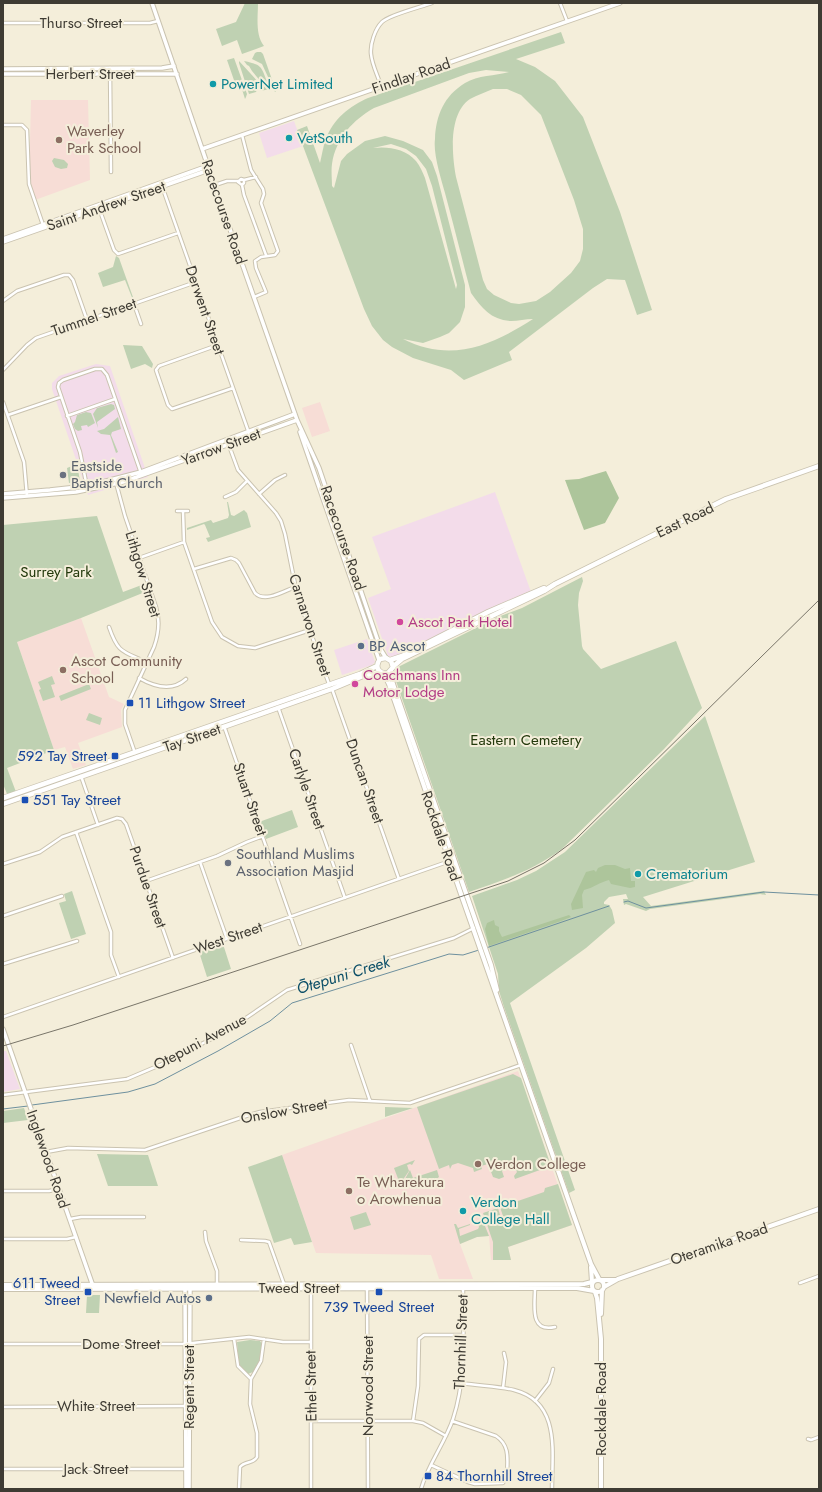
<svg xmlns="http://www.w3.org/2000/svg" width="822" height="1492" font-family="Jost,sans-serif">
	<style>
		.commercial { fill: #f3dcea }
		.education { fill: #f7ddd6 }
		.green { fill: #bfd1b2; fill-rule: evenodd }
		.forest { fill: #adc59b }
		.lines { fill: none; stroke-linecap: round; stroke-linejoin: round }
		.stream { stroke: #6e909e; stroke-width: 1 }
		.minor-casing { stroke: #cac3b0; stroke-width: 4.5 }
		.tertiary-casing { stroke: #cac3b0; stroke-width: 5.5 }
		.secondary-casing { stroke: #cac3b0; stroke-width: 6 }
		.trunk-casing { stroke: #cac3b0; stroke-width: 6 }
		.minor { stroke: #fff; stroke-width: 2.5 }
		.tertiary { stroke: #fff; stroke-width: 3.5 }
		.secondary { stroke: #fff; stroke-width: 4 }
		.trunk { stroke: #fff; stroke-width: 4.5 }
		.rail { stroke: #797569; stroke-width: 1 }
		.culture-dot { fill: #0f9aa8; stroke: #f4eeda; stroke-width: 1.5 }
		.education-dot { fill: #8d6e63; stroke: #f4eeda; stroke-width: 1.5 }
		.worship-dot { fill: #6b7280; stroke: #f4eeda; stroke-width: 1.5 }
		.hotel-dot { fill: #d1479c; stroke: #f4eeda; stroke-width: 1.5 }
		.service-dot { fill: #5c6f8a; stroke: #f4eeda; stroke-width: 1.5 }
		.transit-dot { fill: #1a4fb4; stroke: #f4eeda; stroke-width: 1.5 }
		.labels { text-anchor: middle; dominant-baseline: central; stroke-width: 4; stroke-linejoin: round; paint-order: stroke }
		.street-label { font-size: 15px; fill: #3e3b33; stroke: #f4eeda }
		.culture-label { font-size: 15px; fill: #0d838f; stroke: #f4eeda; text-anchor: start }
		.education-label { font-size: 15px; fill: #785e54; stroke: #f4eeda; text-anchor: start }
		.worship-label { font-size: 15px; fill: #5b616d; stroke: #f4eeda; text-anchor: start }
		.park-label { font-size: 15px; fill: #23390c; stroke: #f4eeda }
		.hotel-label { font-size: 15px; fill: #b23c85; stroke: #f4eeda; text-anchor: start }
		.service-label { font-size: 15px; fill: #4e5e75; stroke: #f4eeda; text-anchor: start }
		.transit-label { font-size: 15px; fill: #164399; stroke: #f4eeda; text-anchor: start }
		.water-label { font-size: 16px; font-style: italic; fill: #0c4f68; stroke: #f4eeda }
	</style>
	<rect width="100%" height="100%" fill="#f4eeda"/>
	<path class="commercial" d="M294 121 303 146 267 158 259 133Z
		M96 364 110 366 148 477 88 495 52 389V383L59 376Z
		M495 492 531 592 393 657 388 656 368 598 391 589 372 537Z
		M367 639 375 662 372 665 342 675 334 650Z
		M3 1051H6L20 1089 3 1092Z"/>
	<path class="education" d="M31 100H88L90 180 35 200 29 183Z
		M320 402 330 431 312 437 302 408Z
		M81 618 109 697 124 704 121 710 122 727 78 743 86 765 73 769 65 747 54 750 17 642Z
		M518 1071 572 1225 508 1247 511 1260H491L489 1236 477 1237 460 1244 473 1279H439L431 1255 316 1253 282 1155Z"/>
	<path class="green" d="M245 3H258C258 16 255 35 264 46L242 54 237 40 222 46 216 29 236 22Z
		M561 32 565 43 516 59 535 67 555 81 583 117 620 212 652 310 637 315 625 280 607 279 593 288 509 352 512 360 464 380 451 370 413 358 392 347 383 340 372 326 364 309 297 130 307 126 320 163C322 155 323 146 326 139 333 119 350 106 368 98ZM486 70 509 72C495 76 478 75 465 83 444 96 436 115 435 139 433 154 441 178 445 193 454 226 462 259 471 293 482 308 491 320 511 321 518 321 526 319 533 319 491 346 451 363 403 339L423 343 440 337 449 333 460 322 465 307V285L437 176 432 162 423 150 403 141 385 136 365 141 347 154 341 161 334 188 332 186C332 179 331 171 332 164 336 138 353 120 374 108L469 73ZM493 89H507L521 95 541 115 574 200 583 229V249L580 261 571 273 550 292 536 301 519 304 511 303 494 295 487 289 483 280 456 177C452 155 448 114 470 99 477 95 486 92 493 89ZM391 144 406 149 416 156 426 169 432 186 457 285 456 289 425 178C423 173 420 166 416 161 406 149 388 146 373 148Z
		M257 52H261L263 54 276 91 275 92 262 64 252 59 255 53Z
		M234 58 247 94 246 97 245 99 241 86H236L227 60Z
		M239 61 260 84 256 92 249 94 239 63Z
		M244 61C264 65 261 68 269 86V89L261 91 262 83 252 71 249 66 247 65Z
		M54 158 64 160 68 164 67 168 61 169 55 167 52 161Z
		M116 256 119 258 134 300H133L125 280 103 287 98 273 113 267Z
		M123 345 142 346 153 364 152 368 145 364 131 369Z
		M111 404 114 405 115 409 97 422 98 428 93 414 97 408Z
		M86 412 91 413 95 423 88 427 87 425 81 426 82 430 78 431 75 429 73 424 75 422 77 415Z
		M118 417 121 429 112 432 111 435 118 452 116 453 110 435 101 434 97 431 104 429Z
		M77 464 80 481 69 483 67 468Z
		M227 502H228L231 515 234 516 244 510 247 513 251 527 208 542 206 538 210 537 205 525 204 524 187 530V528L211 520 213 523 228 518 229 515Z
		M97 516 123 592 147 583 150 590 81 618 17 642 54 750 7 768 16 792 7 794 3 784V525Z
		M582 577 583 581 579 593 578 605 582 646 583 649 601 669 676 641 702 708 664 749 562 849C532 871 504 880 469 892L396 681 394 672 400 666 486 623 487 624 495 621V618L522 608Z
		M52 676 55 684 51 685 55 697 43 701 39 690 41 689 38 682Z
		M89 684 91 689 61 701 59 696Z
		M89 713 102 718 100 725 86 720Z
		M705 716 755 862 643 897 651 906 764 891 766 895 760 894 650 909 646 911 626 904 624 905 623 899H628L626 894 609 897 604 902V904L609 905 612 910 615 923 586 948 510 1003 575 1190 569 1193 504 1007 499 991 498 974 472 896 517 880 536 871 565 852Z
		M292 810 298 827 266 839 259 822Z
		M72 891 86 934 71 939 59 903 66 901 64 894Z
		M223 944 231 969 207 977 199 952Z
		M513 1074 521 1078 551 1166 515 1179 514 1176 517 1172 514 1166 502 1171 504 1177 499 1179 493 1177 488 1164 481 1166 482 1169 474 1172 473 1168 458 1163 452 1165 450 1169 449 1165 439 1169 417 1107Z
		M385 1107 413 1108 385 1117Z
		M24 1108 28 1120 3 1123V1111Z
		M97 1154 148 1155 158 1186H108Z
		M282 1155 312 1242 294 1245 291 1238 274 1243 248 1167Z
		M415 1160 412 1165 410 1164 407 1165 409 1171 400 1184 394 1168Z
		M410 1170 413 1178 437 1170 439 1177 431 1183 427 1180C423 1181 420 1181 417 1181 412 1183 407 1187 401 1186Z
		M558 1184 572 1225 508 1247 511 1260H493V1242L483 1213 498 1208 502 1222H505L500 1207 506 1205 509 1201 512 1203 544 1192 545 1188Z
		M366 1212 371 1225 354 1230 350 1217Z
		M483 1221 489 1236 477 1237 460 1244 454 1224H456L458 1228 470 1224V1225L459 1229 460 1236 478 1229 479 1227 478 1223Z
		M87 1295H100L99 1313H86Z
		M250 1340 260 1341 262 1344 260 1360 253 1372 248 1374C236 1368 238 1353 237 1342Z"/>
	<path class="forest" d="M606 471 619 498 605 523 584 530 565 480 579 479Z
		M605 865H615L625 869 630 868 631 881H635V887L630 888 611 884 609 880C600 882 593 888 584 890L582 895 583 908 572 910 571 904 586 872 594 870 596 872 598 868Z
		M569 915 571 917 561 921 489 946 485 929 487 923 494 920 495 925 499 927V931L502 937Z"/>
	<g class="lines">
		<path class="stream" d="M624 902 628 901 646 908 764 892 819 895
			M486 948 609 906
			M32 1105 128 1092 155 1084 218 1051 270 1021 292 1003 449 954 463 955 479 950
			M3 1109 28 1106"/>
		<defs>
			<path id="minor" d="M560 3 567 21
				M3 23H150L158 21
				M110 68 111 172
				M381 86C378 76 372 65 371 54 370 44 375 29 382 22 389 15 421 7 432 3
				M3 125H22L27 130 29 184 43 225
				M242 135 251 170 263 189 264 194 261 203 278 251 275 255 261 257 255 261 256 268 266 292 254 297
				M244 180 256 177
				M215 185 227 181H238
				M242 185 238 182 241 179 244 180V183L242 185 244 195 266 255
				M162 186 250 436
				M99 208 114 250 118 254 178 233
				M3 301 17 291 64 275H69L73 280 87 320
				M134 304 141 324
				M218 345 159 366 156 370 157 373 168 405 172 409 233 388
				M3 370 27 345 36 338 196 282
				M3 402 24 462 27 496
				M8 415 61 397
				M67 416 115 399
				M227 440 238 470 276 513 281 521 285 534 297 594 329 684
				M115 479 125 516 156 607C160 620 159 633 154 647L125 710V724L135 753
				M87 487 80 452 58 387 59 383 63 380 95 369H102L107 375 141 473
				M259 494 275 480 285 475
				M225 497 236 492 247 481
				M177 511H188
				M183 511 184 542 212 622 222 637 238 646 255 648 310 630
				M139 558 184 542
				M194 569 231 558 236 560 239 563 255 593C265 603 284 591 295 587
				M109 627C118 653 122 651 146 662
				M139 678C153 686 172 692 186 679
				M332 689 399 879
				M278 707 345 898
				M224 726 300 944
				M81 776 98 825
				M76 832 111 932V955L119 977
				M200 862 227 939
				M3 864 40 852 62 837 117 818 122 819 126 824 173 958
				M146 881 217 856 247 842 263 836
				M3 916 62 896
				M3 964 77 941
				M3 1017 450 861
				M351 1045 370 1101
				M3 1095 127 1079 160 1065 227 1031 287 990 454 938 474 928
				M46 1152 68 1148 145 1150 246 1116 260 1112 349 1100 410 1103 521 1065
				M3 1191H49L59 1189
				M70 1219 81 1217H144
				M205 1232 206 1241 217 1271V1286
				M3 1239H67L76 1237
				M241 1240 265 1241 269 1242 284 1284
				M800 1283 819 1276
				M311 1288V1489
				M367 1288 368 1489
				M535 1288C535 1305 529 1333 555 1327
				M234 1339 238 1366 251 1379
				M3 1344H183L249 1337 283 1342H311
				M462 1383C479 1386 497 1386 514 1390 561 1402 552 1452 552 1489
				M503 1388 506 1362 504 1353
				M535 1401 549 1383 553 1369
				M3 1407 186 1406
				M311 1421H413L423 1423 446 1436
				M413 1421 418 1386 419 1339 424 1335H463
				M808 1439 811 1440 819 1437
				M431 1465 468 1482 475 1484 503 1483 507 1476C507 1461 511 1446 496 1436L452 1421
				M3 1469H186
				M239 1489 240 1467C245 1461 253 1464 257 1457V1433L250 1404 251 1379 261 1361 264 1339
				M421 1489C428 1464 445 1443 453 1419 467 1376 463 1332 463 1288"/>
			<path id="tertiary" d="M152 3 211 175 297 420 319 468 381 650 386 658
				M3 69 162 68 174 66
				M3 74H177
				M202 149 620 3
				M3 239 208 166
				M3 242 209 170
				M300 432 379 660
				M3 494 50 490 87 486 141 472 295 414
				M3 498 76 492 123 482 297 420
				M3 1029 93 1286
				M185 1287 186 1489
				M189 1489 190 1287"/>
			<path id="secondary" d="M390 672 393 684 491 965 497 990
				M384 674 389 684 461 894 574 1216 591 1264 599 1279
				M592 1286a6 6 0 1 1 12 0a6 6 0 1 1-12 0Z
				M601 1280H616
				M3 1285 584 1284 592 1282 591 1267
				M604 1287 618 1279 819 1209
				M3 1289 577 1288 594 1291
				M595 1292 597 1298 601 1339V1489
				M601 1314 602 1290"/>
			<path id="trunk" d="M390 660 402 656 488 612 544 588
				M393 667 391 661 386 658 380 659C374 667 379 675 388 673L395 665 402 659 544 591 555 584 726 499 819 466
				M3 798 360 674 377 666
				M3 804 332 689 363 676 380 672"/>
		</defs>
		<use href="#minor" class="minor-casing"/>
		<use href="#tertiary" class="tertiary-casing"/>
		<use href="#secondary" class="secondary-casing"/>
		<use href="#trunk" class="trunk-casing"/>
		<use href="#minor" class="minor"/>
		<use href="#tertiary" class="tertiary"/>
		<use href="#secondary" class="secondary"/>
		<use href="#trunk" class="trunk"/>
		<path class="rail" d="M3 1046 73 1025 508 881 544 863 575 840 819 600"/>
	</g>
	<g class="culture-dot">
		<circle cx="213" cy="84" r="4"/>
		<circle cx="289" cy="138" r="4"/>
		<circle cx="638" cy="874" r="4"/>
		<circle cx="463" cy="1211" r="4"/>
	</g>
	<g class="education-dot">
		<circle cx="59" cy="140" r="4"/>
		<circle cx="63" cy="670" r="4"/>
		<circle cx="478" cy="1164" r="4"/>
		<circle cx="349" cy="1191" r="4"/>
	</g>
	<g class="worship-dot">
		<circle cx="63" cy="475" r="4"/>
		<circle cx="228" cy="863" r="4"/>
	</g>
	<g class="hotel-dot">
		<circle cx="400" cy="622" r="4"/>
		<circle cx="355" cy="684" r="4"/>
	</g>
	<g class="service-dot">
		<circle cx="361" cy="646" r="4"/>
		<circle cx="209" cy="1298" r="4"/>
	</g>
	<g class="transit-dot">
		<rect x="126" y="699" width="8" height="8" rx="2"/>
		<rect x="111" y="752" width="8" height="8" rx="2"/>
		<rect x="21" y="796" width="8" height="8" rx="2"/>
		<rect x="84" y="1288" width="8" height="8" rx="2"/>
		<rect x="375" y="1288" width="8" height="8" rx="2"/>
		<rect x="424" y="1472" width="8" height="8" rx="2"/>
	</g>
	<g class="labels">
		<g class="street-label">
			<text x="81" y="23">Thurso Street</text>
			<text x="90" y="74">Herbert Street</text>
			<text transform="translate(411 76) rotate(-19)">Findlay Road</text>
			<text transform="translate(106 206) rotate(-19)">Saint Andrew Street</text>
			<text transform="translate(224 212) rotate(71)">Racecourse Road</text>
			<text transform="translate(205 310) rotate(71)">Derwent Street</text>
			<text transform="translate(94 317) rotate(-19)">Tummel Street</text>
			<text transform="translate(221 447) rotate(-20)">Yarrow Street</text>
			<text transform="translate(685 520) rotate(-26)">East Road</text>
			<text transform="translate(343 538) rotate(71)">Racecourse Road</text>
			<text transform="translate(143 574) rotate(73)">Lithgow Street</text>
			<text transform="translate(310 625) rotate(72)">Carnarvon Street</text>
			<text transform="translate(192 738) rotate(-19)">Tay Street</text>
			<text transform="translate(365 781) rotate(71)">Duncan Street</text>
			<text transform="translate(307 789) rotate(71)">Carlyle Street</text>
			<text transform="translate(250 799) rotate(71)">Stuart Street</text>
			<text transform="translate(441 836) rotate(71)">Rockdale Road</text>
			<text transform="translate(148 887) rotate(71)">Purdue Street</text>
			<text transform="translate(228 938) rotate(-19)">West Street</text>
			<text transform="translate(200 1042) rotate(-28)">Otepuni Avenue</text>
			<text transform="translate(284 1111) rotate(-10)">Onslow Street</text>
			<text transform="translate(48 1159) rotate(71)">Inglewood Road</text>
			<text transform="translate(719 1244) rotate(-19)">Oteramika Road</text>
			<text x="299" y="1288">Tweed Street</text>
			<text transform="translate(461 1342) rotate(-88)">Thornhill Street</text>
			<text x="121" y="1344">Dome Street</text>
			<text transform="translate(311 1386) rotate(-91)">Ethel Street</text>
			<text transform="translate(368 1386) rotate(-90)">Norwood Street</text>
			<text transform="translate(189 1387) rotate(-90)">Regent Street</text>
			<text x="96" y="1406">White Street</text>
			<text transform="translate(601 1409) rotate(-90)">Rockdale Road</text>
			<text x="96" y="1469">Jack Street</text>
		</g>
		<g class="culture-label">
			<text x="221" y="84">PowerNet Limited</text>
			<text x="297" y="138">VetSouth</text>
			<text x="646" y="874">Crematorium</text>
			<text x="471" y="1202">Verdon<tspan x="471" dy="17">College Hall</tspan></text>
		</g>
		<g class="education-label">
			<text x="67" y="131">Waverley<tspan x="67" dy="17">Park School</tspan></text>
			<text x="71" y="661">Ascot Community<tspan x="71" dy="17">School</tspan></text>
			<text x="486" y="1164">Verdon College</text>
			<text x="357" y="1182">Te Wharekura<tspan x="357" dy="17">o Arowhenua</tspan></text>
		</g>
		<g class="worship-label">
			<text x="71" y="466">Eastside<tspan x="71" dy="17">Baptist Church</tspan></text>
			<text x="236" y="854">Southland Muslims<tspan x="236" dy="17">Association Masjid</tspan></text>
		</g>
		<g class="park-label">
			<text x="56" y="572">Surrey Park</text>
			<text x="526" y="740">Eastern Cemetery</text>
		</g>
		<g class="hotel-label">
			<text x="408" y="622">Ascot Park Hotel</text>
			<text x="363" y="675">Coachmans Inn<tspan x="363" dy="17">Motor Lodge</tspan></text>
		</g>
		<g class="service-label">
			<text x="369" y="646">BP Ascot</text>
			<text x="201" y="1298" text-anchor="end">Newfield Autos</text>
		</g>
		<g class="transit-label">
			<text x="138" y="703">11 Lithgow Street</text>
			<text x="107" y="756" text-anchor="end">592 Tay Street</text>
			<text x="33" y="800">551 Tay Street</text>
			<text x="80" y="1283" text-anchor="end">611 Tweed<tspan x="80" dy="17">Street</tspan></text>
			<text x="379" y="1307" text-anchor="middle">739 Tweed Street</text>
			<text x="436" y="1476">84 Thornhill Street</text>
		</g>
		<g class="water-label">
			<text transform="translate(343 975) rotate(-17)">Ōtepuni Creek</text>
		</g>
	</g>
	<rect width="822" height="1492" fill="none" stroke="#3e3b33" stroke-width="8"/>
</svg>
